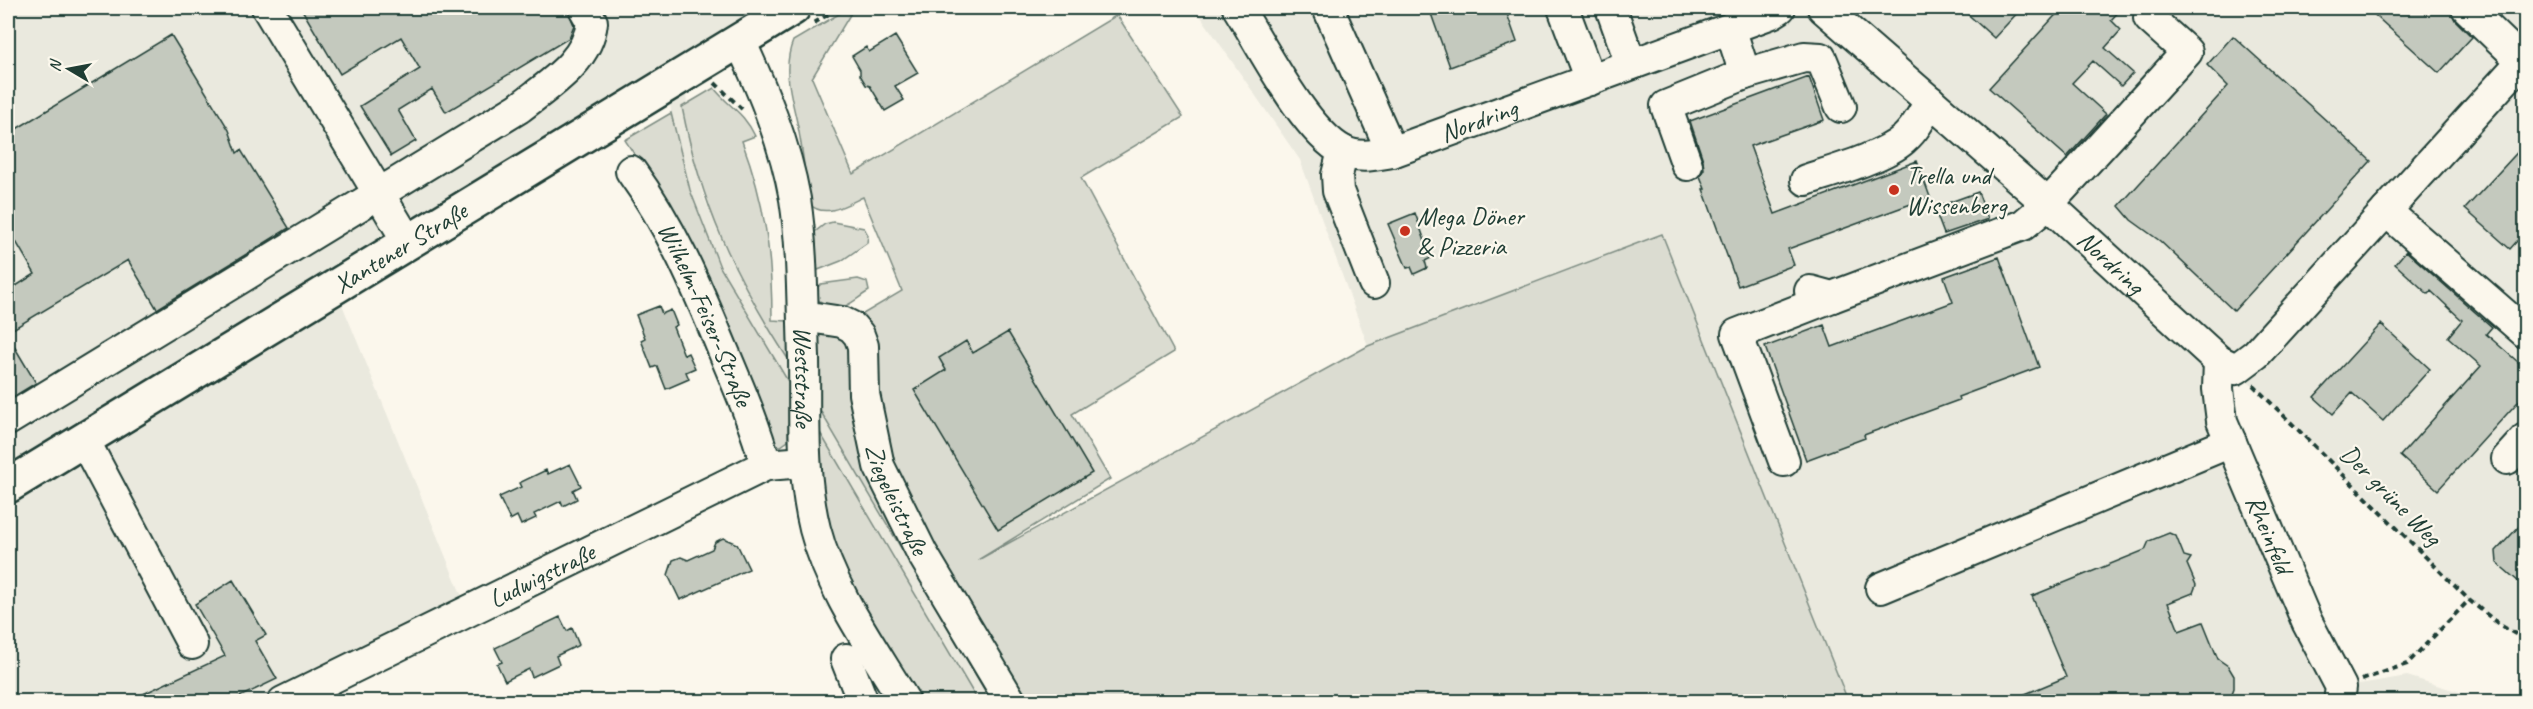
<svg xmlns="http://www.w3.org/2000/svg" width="2533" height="709" font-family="Caveat,sans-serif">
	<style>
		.built { fill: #eae9de }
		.green { fill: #dbdcd1; stroke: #7d8c82; stroke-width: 1.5 }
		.building { fill: #c4c9be; stroke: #1f3d34; stroke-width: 1.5 }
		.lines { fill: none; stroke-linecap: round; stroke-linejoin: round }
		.minor-casing { stroke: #1f3d34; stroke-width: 34 }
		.major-casing { stroke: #1f3d34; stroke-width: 38 }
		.path { stroke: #1f3d34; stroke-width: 4; stroke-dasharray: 6 4.5; stroke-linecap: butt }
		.minor { stroke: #fbf7ec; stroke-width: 30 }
		.major { stroke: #fbf7ec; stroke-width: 33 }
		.poi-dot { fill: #c8321e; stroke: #fbf7ec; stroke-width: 2 }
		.labels { text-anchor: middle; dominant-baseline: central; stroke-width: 4.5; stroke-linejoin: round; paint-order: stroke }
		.street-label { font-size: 26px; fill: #1f3d34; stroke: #fbf7ec }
		.poi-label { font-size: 26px; fill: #1f3d34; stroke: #fbf7ec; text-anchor: start }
	</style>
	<rect width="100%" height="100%" fill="#fbf7ec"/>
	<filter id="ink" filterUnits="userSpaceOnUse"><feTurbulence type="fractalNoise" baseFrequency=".0167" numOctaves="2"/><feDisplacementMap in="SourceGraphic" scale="12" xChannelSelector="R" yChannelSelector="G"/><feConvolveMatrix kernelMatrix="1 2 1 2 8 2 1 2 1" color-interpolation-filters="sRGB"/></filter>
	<g filter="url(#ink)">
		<path class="built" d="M8 8H766L682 58 687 104 682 107 703 195 724 246 751 300 814 400 991 701H978L815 424 731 288 699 218 690 190 675 138 665 69 8 467Z
			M1195 8H2525V640L2500 625 2469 600 2236 369 2218 389 2341 687 2407 676 2489 701H1848L1662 234 1368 346 1300 160Z
			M341 302 468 611 283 701H8V501Z"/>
		<path class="green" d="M849 8H854L812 78 853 174 1117 15 1183 117 1081 178 1174 352 1072 414 1110 479 978 560 1368 346 1662 234 1848 701H1025L897 489 862 321 863 314 902 291 863 197C846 205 825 219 809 204 806 182 804 160 800 138 795 105 780 73 793 41Z
			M714 88C729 107 743 111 755 136L742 141C765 202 772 255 772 320L788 321V359C734 275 701 205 682 107Z
			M671 113 690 190 720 267 789 383 788 441 781 446 773 445 679 223 625 140Z
			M833 222 864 228 868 235 867 243 841 261 818 270 810 261 811 235 825 224Z
			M858 279 867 282 869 291C846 305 841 317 817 299V288L821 284Z
			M838 331 852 351 853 388 1002 701H991L814 400 816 337 820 333Z
			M815 424 978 701H916L851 594 824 530Z"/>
		<path class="building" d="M301 8H567L574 25 569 38 446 112 432 89 398 110 416 141 391 156 360 106 420 69 401 37 340 74Z
			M1429 8H1505L1517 42 1450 67Z
			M1961 8H2022L1994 38Z
			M2062 8H2122L2111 20 2121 30 2105 48 2133 73 2121 86 2093 61 2072 83 2106 114 2067 157 1989 88Z
			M2367 8H2450L2455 20 2472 37 2439 73Z
			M171 35 229 130 237 153 241 150 289 228 157 309 128 260 8 332V291L35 274 8 228V134Z
			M895 36 918 73 895 86 904 100 885 111 870 86 866 85 860 75V70L852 56 866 47 869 52Z
			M2233 36 2371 161 2234 311 2160 241 2131 220 2119 206 2228 86 2207 65Z
			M1809 77 1824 120 1750 146 1775 214 1917 161 1930 197 1788 249 1794 265 1738 286 1703 189H1705L1700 176 1704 169 1703 160 1690 121Z
			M2526 143V231L2510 249 2465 209Z
			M1978 192 1988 219 1944 234 1934 208Z
			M1415 213 1431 258 1425 261 1427 268 1414 274 1411 267 1407 268 1388 224Z
			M2406 251 2492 327 2486 334 2526 369V393L2438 490 2400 456 2481 366 2448 337 2462 320 2431 291 2428 294 2395 264Z
			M1999 257 2039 367 1958 397 1959 400 1864 435 1865 438 1806 460 1765 347 1824 325 1832 347 1953 302 1944 277Z
			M659 306 662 314 671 310 677 325 673 327 684 355 688 353 695 368 686 372 689 379 666 389 657 366 652 368 641 340 645 338 636 315Z
			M2381 324 2430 369 2383 421 2352 393 2333 414 2314 397Z
			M1008 332 1092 473 998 530 914 390 946 370 939 358 966 341 973 353Z
			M8 336 36 383 8 400Z
			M570 464 581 486 573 490 577 499 563 506 561 501 534 514 536 518 521 525 517 516 510 520 499 497 521 487 519 483 546 470 548 474Z
			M2526 519V588L2497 563 2496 551Z
			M2169 533 2176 536 2184 556 2191 558 2187 564 2196 585 2193 593 2168 603 2179 631 2203 622 2218 659 2228 666 2234 676V688L2229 702H2006L2066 677 2032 596 2145 550 2149 541Z
			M723 538 737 544 749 569 680 600 668 575 673 560 681 557 688 560 712 549 715 542Z
			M233 580 266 635 255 641 277 679 229 702H126L225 656 195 604Z
			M560 617 567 631 572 628 579 645 556 656 559 664 532 677 529 669 505 681 497 664 502 662 495 648Z"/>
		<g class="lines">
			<defs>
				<g id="minor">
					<path d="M267 8 408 242"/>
					<path id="s1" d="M1238 8C1262 46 1304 130 1343 151 1358 159 1375 155 1392 152L1772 13 1780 8"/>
					<path d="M1328 8 1392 152"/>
					<path d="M1563 8 1590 80"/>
					<path d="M1611 8 1631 64"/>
					<path id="s2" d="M1823 8 2048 204 2219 361 2236 369 2256 354 2526 57"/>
					<path d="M2467 8 2522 61"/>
					<path id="s3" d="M740 41C763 91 785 143 795 199 803 251 802 305 804 357 805 414 801 473 815 529 831 591 872 647 905 702"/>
					<path d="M1745 74 1804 57 1821 58 1841 107"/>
					<path d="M1343 151 1337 175 1338 191 1374 283"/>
					<path d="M1687 165 1666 106 1745 74 1730 28"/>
					<path id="s4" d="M631 171C671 226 697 287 723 350 739 388 755 425 766 465"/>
					<path d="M1806 180C1833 171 1884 157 1904 139 1916 129 1923 114 1930 101"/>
					<path d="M2386 211 2526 333"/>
					<path d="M1810 291 1832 297 2023 225 2048 204 2187 52 2149 18"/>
					<path id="s5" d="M803 316 842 322 852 327 859 335 863 346 864 394 879 466 922 553 1011 702"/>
					<path id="s6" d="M2219 361 2218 389 2222 421 2307 622 2341 687 2339 702"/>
					<path d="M8 420 519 108C548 85 588 62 592 22L584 8"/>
					<path d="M84 440 192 644"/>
					<path d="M2507 459 2526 438"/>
					<path d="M1784 461 1737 334 1832 297"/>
					<path d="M1881 588 2231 442"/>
					<path d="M846 659 863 702"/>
					<path id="s7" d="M283 702 766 465 805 462"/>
				</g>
				<g id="major">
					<path id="s8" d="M8 486 793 8"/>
				</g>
			</defs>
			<use href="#minor" class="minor-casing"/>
			<use href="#major" class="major-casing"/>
			<path class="path" d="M814 23 839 8
				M715 83 742 109
				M2253 385 2469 600 2500 625 2526 640
				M2362 680 2407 664 2469 600"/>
			<use href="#minor" class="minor"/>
			<use href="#major" class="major"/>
		</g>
	</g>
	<g class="poi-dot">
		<circle cx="1894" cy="190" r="6"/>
		<circle cx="1405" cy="231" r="6"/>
	</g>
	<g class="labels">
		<g class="street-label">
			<text stroke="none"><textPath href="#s1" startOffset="321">Nordring</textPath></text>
			<text stroke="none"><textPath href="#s8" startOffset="459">Xantener Straße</textPath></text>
			<text stroke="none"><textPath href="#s2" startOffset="384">Nordring</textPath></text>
			<text stroke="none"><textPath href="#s4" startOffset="162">Wilhelm-Feiser-Straße</textPath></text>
			<text stroke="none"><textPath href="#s3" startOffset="346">Weststraße</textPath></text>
			<text transform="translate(2391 495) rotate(45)">Der grüne Weg</text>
			<text stroke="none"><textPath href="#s5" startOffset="232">Ziegeleistraße</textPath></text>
			<text stroke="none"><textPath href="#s6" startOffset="183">Rheinfeld</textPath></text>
			<text stroke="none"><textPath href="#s7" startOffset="288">Ludwigstraße</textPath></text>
		</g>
		<g class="poi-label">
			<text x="1906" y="175">Trella und<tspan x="1906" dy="30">Wissenberg</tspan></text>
			<text x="1417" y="216">Mega Döner<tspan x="1417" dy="30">&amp; Pizzeria</tspan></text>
		</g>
	</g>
	<rect width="2533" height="709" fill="none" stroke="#fbf7ec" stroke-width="30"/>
	<rect x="15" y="15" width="2503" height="679" fill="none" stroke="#1f3d34" stroke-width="2" filter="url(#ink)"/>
	<g transform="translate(69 69) rotate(280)" stroke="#fbf7ec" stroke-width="4.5" paint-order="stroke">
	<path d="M0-4.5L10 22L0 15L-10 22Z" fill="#1f3d34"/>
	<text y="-9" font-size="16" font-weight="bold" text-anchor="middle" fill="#1f3d34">N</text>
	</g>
</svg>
